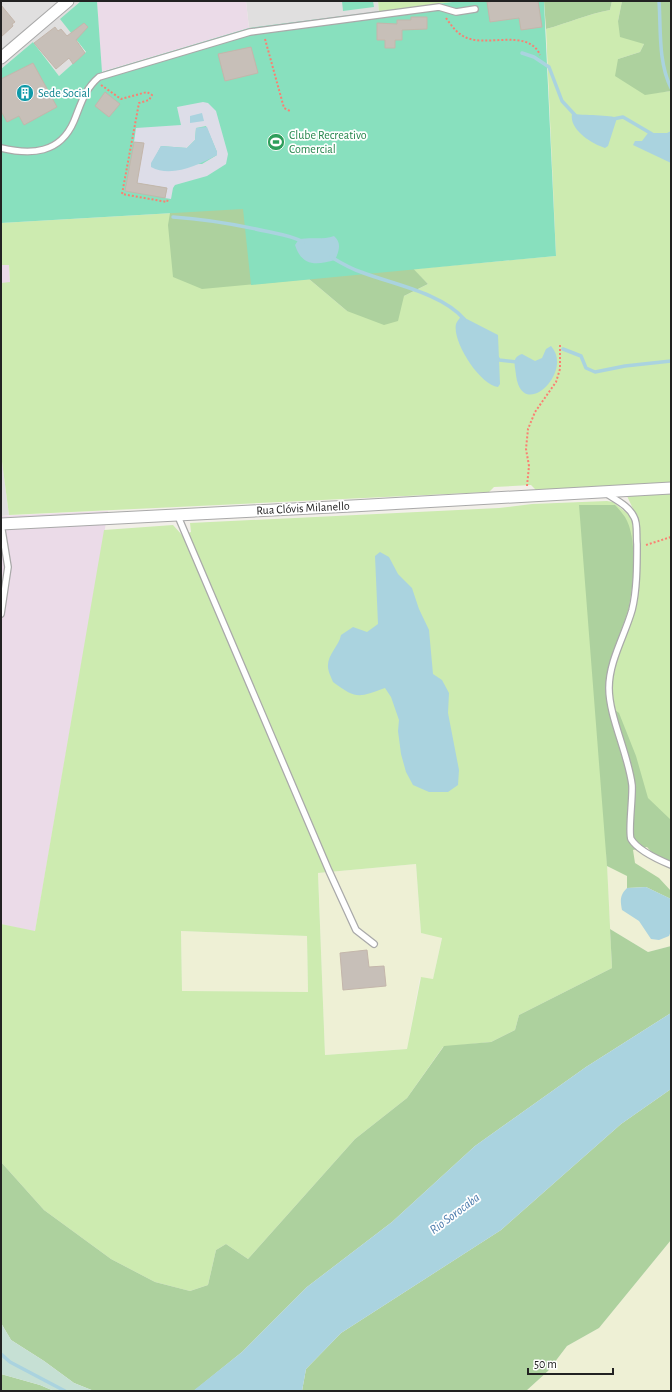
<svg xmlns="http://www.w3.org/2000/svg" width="672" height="1392" font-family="'Alegreya Sans',sans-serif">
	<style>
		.residential { fill: #e0dfdf }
		.industrial { fill: #ebdbe8 }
		.farmland { fill: #eef0d5 }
		.grass { fill: #cdebb0; fill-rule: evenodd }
		.forest { fill: #add19e }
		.wetland { fill: #c6e0d4 }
		.pitch { fill: #88e0be }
		.plaza { fill: #dddde8; fill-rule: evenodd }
		.water { fill: #aad3df }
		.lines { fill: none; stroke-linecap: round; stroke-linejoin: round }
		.stream { stroke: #aad3df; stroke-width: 3.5 }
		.building { fill: #c7bfb8; stroke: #c4b6ab }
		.service-casing { stroke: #a9a9a9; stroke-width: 8 }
		.minor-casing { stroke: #a9a9a9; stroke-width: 13 }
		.path { stroke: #fa8072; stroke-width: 2; stroke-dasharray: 2 2; stroke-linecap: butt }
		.service { stroke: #fff; stroke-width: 5.5 }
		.minor { stroke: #fff; stroke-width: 11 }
		.labels { text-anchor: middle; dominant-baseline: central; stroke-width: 3.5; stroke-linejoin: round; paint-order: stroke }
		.culture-label { font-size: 12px; fill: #0d838f; stroke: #fff; text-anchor: start }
		.leisure-label { font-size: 12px; fill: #27864d; stroke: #fff; text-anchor: start }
		.street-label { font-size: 12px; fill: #222; stroke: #fff }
		.water-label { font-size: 13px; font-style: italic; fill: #4a7aab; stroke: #fff }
	</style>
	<rect width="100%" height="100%" fill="#f2efe9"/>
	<path class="residential" d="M1 1H81L61 19 86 53 59 76 33 42 1 69Z
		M246 1H378L379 12 249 28Z
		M1 454 9 515 1 516Z"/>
	<path class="industrial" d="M97 1H246L249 28 101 72Z
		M9 264 10 283H1V265Z
		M108 511 35 932 1 924V516Z"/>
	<path class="farmland" d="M671 821V946L648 952 610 929 605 822Z
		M416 864 421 933 442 937 433 979 420 978 407 1049 325 1055 318 873Z
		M181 931 307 936 308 992 182 991Z
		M671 1240V1391H526L548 1371 567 1346 599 1328Z"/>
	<path class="grass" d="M378 1H460L379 12Z
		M612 1H622L618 21 644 44 640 52 618 59 645 94 671 91V484L537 491 531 485 494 487 489 492 9 515 1 454V283L10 282 9 265H1V223L243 209 251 284 309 279 347 311 404 296 428 284 413 269 556 256 546 29C568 23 588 14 610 10Z
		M671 493V821L605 822 612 968 519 1015 515 1030 491 1042 443 1047 407 1098 355 1139 248 1259 226 1244 216 1250 208 1285 190 1291 155 1282 111 1259 44 1210 1 1162V924L35 931 104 530 173 525 182 535 191 532 190 523 499 508 532 504 607 501 613 502 628 514 634 511 627 496ZM416 864 421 933 442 938 433 979 421 977 407 1049 325 1055 318 873ZM181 931 307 936 308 992 182 991Z"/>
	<path class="forest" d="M544 1H612L610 10C588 14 568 23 546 29Z
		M622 1H671V91L645 95 615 76 618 59 640 52 644 44 620 37 618 21Z
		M212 194 405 260 428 284 404 296 398 321 384 325 347 311 309 279 202 289 173 277 168 225 170 213 189 199Z
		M579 505H615C619 509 622 513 625 517 638 538 634 587 628 610 617 647 603 665 608 705L619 713 636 756 648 798 671 820V863L655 856 647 847 633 850 635 863 659 878 671 891V899L646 887 627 888V876L607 866Z
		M610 929 648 952 671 946V1013L586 1067 475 1146 392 1222 307 1287 242 1352 195 1390 94 1391 74 1383 44 1361 11 1340 1 1323V1162L44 1210 111 1259 155 1282 190 1291 208 1285 216 1250 226 1244 248 1259 355 1139 407 1098 444 1046 491 1042 515 1030 519 1015 612 968Z
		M671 1089V1240L599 1328 567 1346 548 1371 526 1391H302L306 1369 341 1333 501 1230 621 1124Z
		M1 1374 40 1385 54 1391H1Z"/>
	<path class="wetland" d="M1 1323 11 1340 44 1361 74 1383 94 1391H54L40 1385 1 1374Z"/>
	<path class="pitch" d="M81 1H97L102 72 249 28 460 1H544L556 256 251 285 243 209 1 223V69L33 42 59 76 86 52 60 19Z
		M342 1H373L374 7 343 11Z"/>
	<path class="plaza" d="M203 102 208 103 216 111 228 154 226 164 207 176 175 185 173 188 171 199 165 198 167 188 137 183 143 143 134 142 136 128 181 125 177 107ZM206 126 217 152V155L202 164 151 165 161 146 187 148 195 140 196 128Z"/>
	<path class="water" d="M202 113 204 121 190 123V116Z
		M572 114C582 115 612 115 617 118L608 146 605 148C592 144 569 130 572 114Z
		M207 127 217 152V155C199 165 171 178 151 167V163L161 146 187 148 195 140 196 128Z
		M671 131V163L633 145 635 141H642L648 133H667Z
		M334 236C342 243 339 251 335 260 317 265 302 267 295 245L299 239C312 237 323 240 334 236Z
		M461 316 498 335 500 384 498 387C480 385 452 342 456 324 457 321 460 318 461 316Z
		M551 346C573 370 529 415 518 384 516 379 516 373 515 368 514 361 514 357 522 354L535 361 542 358 546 349Z
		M380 552 389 557 398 574 412 588 419 609 429 630 433 674 442 680 449 693 448 713 459 770 458 785 448 792H429L413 785 406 772 401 754 398 731 399 720 391 697 385 688C359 697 357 700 333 682 331 677 328 671 328 667 327 655 339 646 341 635L353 627 367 632 378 624 375 556Z
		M646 887 671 899V931L669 936 659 940 651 939 639 921 622 910C620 900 620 895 627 888Z
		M671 1013V1089L621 1124 501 1230 341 1333 306 1369 302 1391H193L242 1352 307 1287 392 1222 475 1146 586 1067Z"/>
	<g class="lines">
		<path class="stream" d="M659 1C661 29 658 62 671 88
			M522 53 534 57 549 67 562 101 575 115
			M613 119 623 117 652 134
			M173 217C204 219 234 224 265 231 278 234 291 235 303 242
			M331 257C341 263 351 269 361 272 392 284 442 293 464 319
			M563 349 581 356 586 368 595 372 625 366 671 361
			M497 357 499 360 517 362
			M1 1354 10 1362 65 1391"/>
	</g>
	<path class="building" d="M496 1H538L542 27 521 30 519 18 490 22 487 2Z
		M1 5 15 22 12 24 13 26 1 37Z
		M411 17H427V29L402 30V40H395V48H385V40H377V23L397 24V20H411Z
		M84 23 88 27 76 40 85 53 73 64 69 58 56 69 34 43 55 27 58 31 61 29 67 36Z
		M251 47 258 73 225 81 218 54Z
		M33 63 57 107 24 125 19 116 7 122 1 111V79Z
		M105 92 120 104 109 117 95 106Z
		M134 142 144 143 137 183 167 188 165 198 125 191Z
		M367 950 369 967 384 966 386 986 343 990 340 953Z"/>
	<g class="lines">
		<defs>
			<path id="service" d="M1 148C31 155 60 154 74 121 81 104 84 90 99 77L250 32 439 7 456 12 475 9
				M607 494C616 500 629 506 634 517 638 523 636 536 637 544 637 565 637 590 632 610 625 635 609 661 609 688 609 717 628 753 632 785 633 797 628 832 631 839 638 851 659 860 671 865
				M177 514 329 871 356 930 374 944
				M1 614 8 567 1 524"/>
			<path id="minor" d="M1 58 68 1
				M1 524C224 512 448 502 671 488"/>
		</defs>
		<use href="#service" class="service-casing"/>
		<use href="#minor" class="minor-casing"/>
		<path class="path" d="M446 18C451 25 456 32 463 36 484 49 528 27 540 55
			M265 39 284 108 290 111
			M101 85 121 99 147 92 152 95 149 100 139 103 122 194 167 202 168 199
			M527 486 529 466 526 449 528 429 535 412 556 382 560 369V343
			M646 545 671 537"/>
		<use href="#service" class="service"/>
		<use href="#minor" class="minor"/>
	</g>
	<defs>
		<symbol id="building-disc" viewBox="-11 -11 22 22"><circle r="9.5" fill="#0f9aa8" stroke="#fff"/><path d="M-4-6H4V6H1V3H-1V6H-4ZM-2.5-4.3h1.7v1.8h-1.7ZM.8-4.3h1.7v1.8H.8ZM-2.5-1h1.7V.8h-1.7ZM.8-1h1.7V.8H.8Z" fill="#fff"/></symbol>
		<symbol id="stadium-disc" viewBox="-11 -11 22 22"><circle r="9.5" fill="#2e9e5b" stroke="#fff"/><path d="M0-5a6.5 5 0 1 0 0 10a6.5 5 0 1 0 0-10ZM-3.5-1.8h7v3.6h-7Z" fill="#fff"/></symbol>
	</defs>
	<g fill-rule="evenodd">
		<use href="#building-disc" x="15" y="83" width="20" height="20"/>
		<use href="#stadium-disc" x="266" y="132" width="20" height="20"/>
	</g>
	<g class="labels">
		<g class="culture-label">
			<text x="38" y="93">Sede Social</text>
		</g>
		<g class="leisure-label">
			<text x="289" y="135">Clube Recreativo<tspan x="289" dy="14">Comercial</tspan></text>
		</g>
		<g class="street-label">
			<text transform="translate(303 508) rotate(-3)">Rua Clóvis Milanello</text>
		</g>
		<g class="water-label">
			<text transform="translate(455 1214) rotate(-37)">Rio Sorocaba</text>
		</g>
	</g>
	<rect width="672" height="1392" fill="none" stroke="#222222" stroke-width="4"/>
	<path d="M528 1368v6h85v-6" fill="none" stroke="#222222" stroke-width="2"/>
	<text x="534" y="1368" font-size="12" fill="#222222" stroke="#ffffff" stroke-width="3" paint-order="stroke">50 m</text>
</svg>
